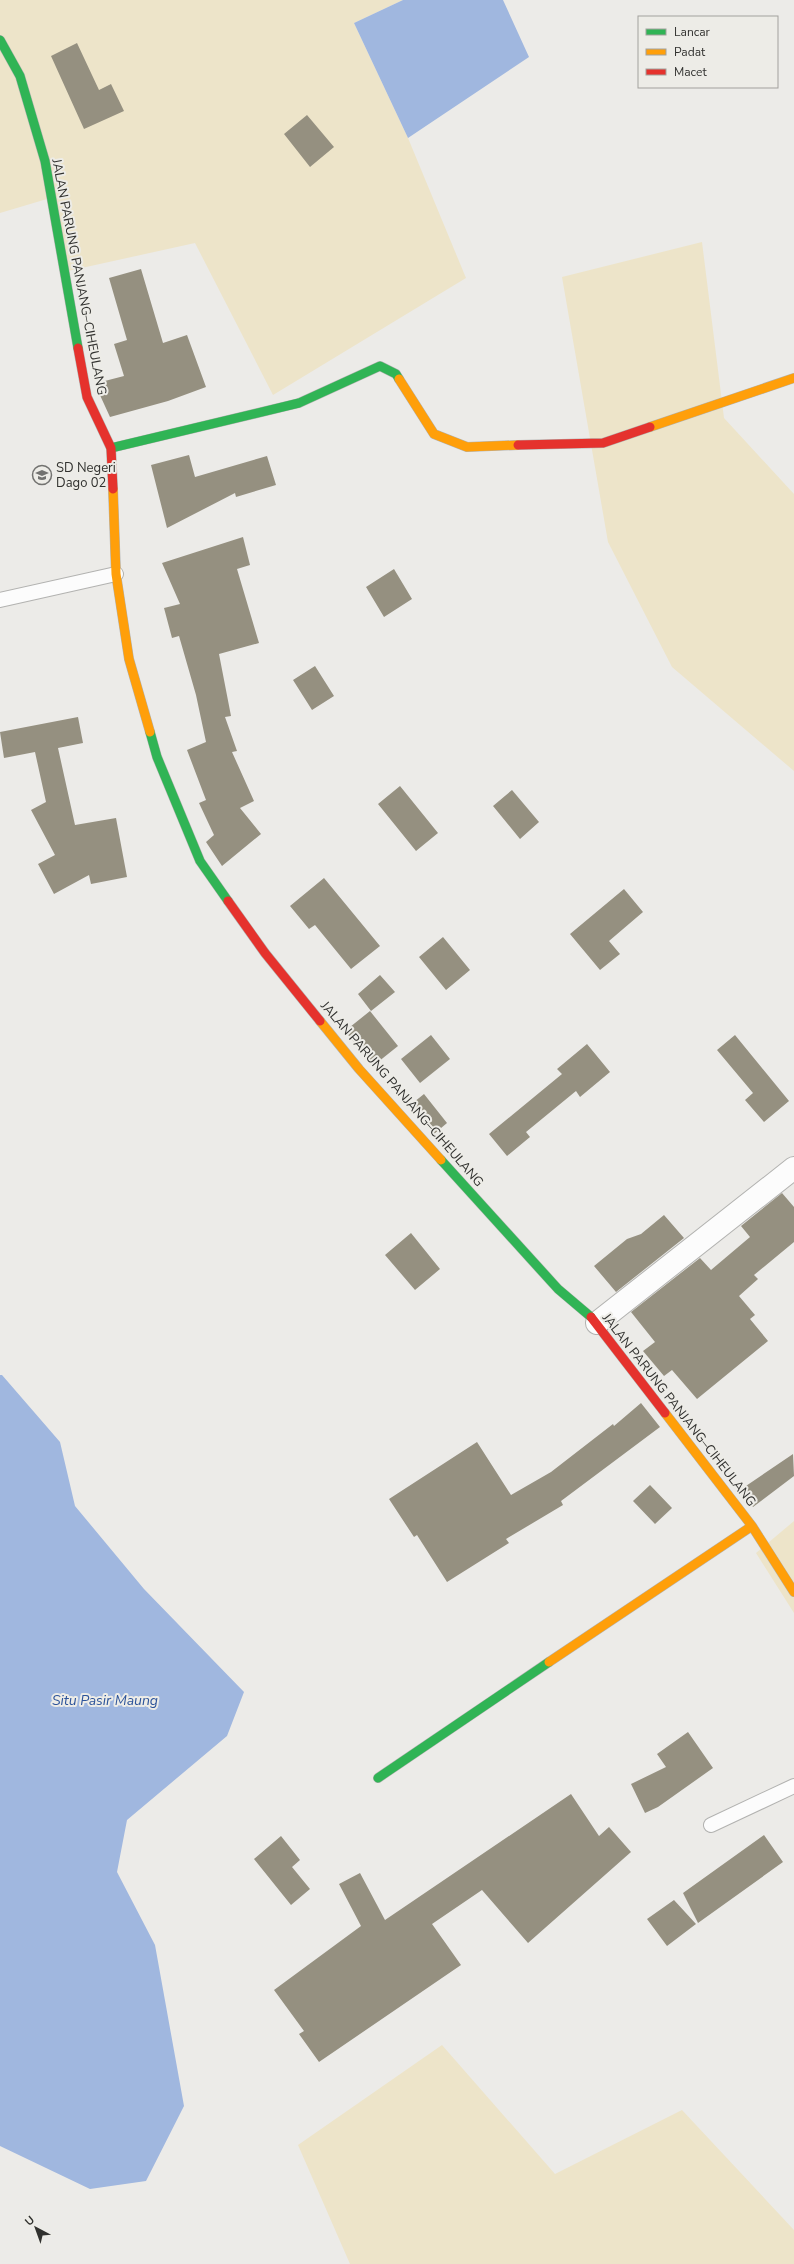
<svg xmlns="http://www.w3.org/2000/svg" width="794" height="2264" font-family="'Nunito Sans',sans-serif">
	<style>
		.green { fill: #ede4c9 }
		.water { fill: #a0b7df }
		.building { fill: #959080 }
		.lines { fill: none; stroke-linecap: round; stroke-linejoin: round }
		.lane-casing { stroke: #b2b2b0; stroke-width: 16 }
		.street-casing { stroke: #b2b2b0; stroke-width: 24 }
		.fast-casing { stroke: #b2b2b0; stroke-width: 10 }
		.slow-casing { stroke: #b2b2b0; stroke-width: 10 }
		.jam-casing { stroke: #b2b2b0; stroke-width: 10 }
		.lane { stroke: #fcfcfc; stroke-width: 14 }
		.street { stroke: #fcfcfc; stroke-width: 22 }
		.fast { stroke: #30b455; stroke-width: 9 }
		.slow { stroke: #ff9f0a; stroke-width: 9 }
		.jam { stroke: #e5322d; stroke-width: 9 }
		.labels { text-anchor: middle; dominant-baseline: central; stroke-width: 4; stroke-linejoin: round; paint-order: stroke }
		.street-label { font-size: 13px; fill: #31312f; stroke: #edece7 }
		.poi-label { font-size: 13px; fill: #31312f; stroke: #edece7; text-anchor: start }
		.water-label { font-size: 14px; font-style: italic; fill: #2d549a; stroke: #edece7 }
	</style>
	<rect width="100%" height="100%" fill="#ecebe8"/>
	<path class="green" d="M0 0H403L354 23 408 138 466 278 273 395 195 243 68 271 47 199 0 213Z
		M702 242 724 418 794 494V771L672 667 608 542 562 277Z
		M794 1521V1613L756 1553Z
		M442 2045 555 2174 682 2110 794 2230V2264H350L298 2145Z"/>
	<path class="water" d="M403 0H503L529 57 408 138 354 23Z
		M0 1375H2L60 1442 75 1506 144 1589 244 1692 227 1736 127 1820 117 1872 155 1945 184 2106 146 2181 90 2189 0 2146Z"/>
	<path class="building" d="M77 43 99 90 111 84 124 111 84 129 51 56Z
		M307 115 334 147 310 167 284 134Z
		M141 269 163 343 187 335 206 387 168 401 110 417 99 393 97 383 124 376 114 344 127 340 109 278Z
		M189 455 195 477 267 456 276 485 236 497 235 493 167 528 151 465Z
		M243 537 250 565 237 569 259 643 219 654 231 716 225 717 237 751 232 752 254 801 240 808 261 834 222 866 206 842 214 835 199 803 206 800 187 750 206 742 196 695 179 636 172 638 164 608 180 604 162 563Z
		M394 569 412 599 384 617 366 587Z
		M315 666 334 696 312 710 293 680Z
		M78 717 83 743 58 748 75 825 116 818 127 877 91 884 89 875 54 894 38 864 55 855 31 810 46 802 35 752 4 758 0 732Z
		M400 786 438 833 416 851 378 804Z
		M512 790 539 822 520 839 493 806Z
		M324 878 380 946 351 969 315 925 309 929 290 906Z
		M624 889 643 912 609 941 620 954 600 970 570 934Z
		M443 937 470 970 446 990 419 957Z
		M380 975 395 992 371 1011 358 994Z
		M370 1011 398 1046 373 1066 345 1031Z
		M431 1035 450 1059 420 1083 401 1059Z
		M735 1035 789 1101 764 1122 745 1100 753 1093 717 1050Z
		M587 1044 610 1072 580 1097 576 1091 526 1132 530 1137 507 1156 489 1134 562 1074 557 1069Z
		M424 1094 447 1123 434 1134 409 1106Z
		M782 1193 794 1207V1242L754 1275 758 1279 739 1296 755 1315 750 1319 768 1341 697 1399 672 1370 664 1376 643 1351 655 1342 631 1312 700 1258 711 1270 750 1237 741 1226Z
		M664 1215 684 1238 616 1292 594 1266 627 1239 641 1234Z
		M411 1233 440 1269 415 1290 385 1255Z
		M641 1403 660 1427 561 1501 563 1505 506 1539 509 1543 447 1582 417 1535 414 1537 389 1499 477 1442 511 1495 551 1472 613 1424 614 1426Z
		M793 1454 794 1476 753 1507 740 1490Z
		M650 1485 672 1508 655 1524 633 1501Z
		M688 1732 713 1768 658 1807 645 1813 631 1784 666 1767 657 1754Z
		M571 1794 599 1836 609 1827 631 1852 528 1943 482 1890 432 1924 461 1965 319 2062 299 2034 304 2031 274 1990 361 1926 339 1884 360 1873 385 1920Z
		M764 1835 783 1862 698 1923 683 1893Z
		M281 1836 300 1860 292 1867 310 1889 291 1905 254 1859Z
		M674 1900 696 1924 667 1946 647 1919Z"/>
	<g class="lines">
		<defs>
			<path id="lane" d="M0 600 116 574
				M711 1825 794 1786"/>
			<path id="street" d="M597 1323 794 1168"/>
			<path id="fast" d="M0 40 20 76 45 161 78 348
				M111 448 299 403 380 366 396 374 399 379
				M150 732 157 757 200 861 228 901
				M441 1160 558 1289 591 1317
				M378 1778 549 1662"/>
			<path id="slow" d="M399 379 434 434 467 447 518 445
				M650 427 794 378
				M113 489 116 574 129 659 150 732
				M320 1021 359 1069 441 1160
				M665 1413 752 1526 794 1592
				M549 1662 752 1526"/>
			<path id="jam" d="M78 348 87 397 111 448 113 489
				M518 445 603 443 650 427
				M228 901 265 953 320 1021
				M591 1317 665 1413"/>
		</defs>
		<use href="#lane" class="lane-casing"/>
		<use href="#street" class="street-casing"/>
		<use href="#fast" class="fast-casing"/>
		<use href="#slow" class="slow-casing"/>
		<use href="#jam" class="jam-casing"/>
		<use href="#lane" class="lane"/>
		<use href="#street" class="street"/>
		<use href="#fast" class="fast"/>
		<use href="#slow" class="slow"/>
		<use href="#jam" class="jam"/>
	</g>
	<defs>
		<symbol id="school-ring" viewBox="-11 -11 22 22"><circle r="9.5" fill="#edece7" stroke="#727270" stroke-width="1.5"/><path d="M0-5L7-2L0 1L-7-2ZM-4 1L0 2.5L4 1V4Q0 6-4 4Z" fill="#727270"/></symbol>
	</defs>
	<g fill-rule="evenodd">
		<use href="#school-ring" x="31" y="464" width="22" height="22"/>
	</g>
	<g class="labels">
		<g class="street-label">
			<text transform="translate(79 277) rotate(79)">JALAN PARUNG PANJANG–CIHEULANG</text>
			<text transform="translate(402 1094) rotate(49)">JALAN PARUNG PANJANG–CIHEULANG</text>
			<text transform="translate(679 1410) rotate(52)">JALAN PARUNG PANJANG–CIHEULANG</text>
		</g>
		<g class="poi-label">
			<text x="56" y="468">SD Negeri<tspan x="56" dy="15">Dago 02</tspan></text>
		</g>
		<g class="water-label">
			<text x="105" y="1700">Situ Pasir Maung</text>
		</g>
	</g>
	<rect x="638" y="16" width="140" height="72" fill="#edece7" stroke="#a2a19d"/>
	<rect x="646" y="29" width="20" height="6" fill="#30b455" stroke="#a2a19d"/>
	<text x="674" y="36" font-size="12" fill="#31312f">Lancar</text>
	<rect x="646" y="49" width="20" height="6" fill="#ff9f0a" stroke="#a2a19d"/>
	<text x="674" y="56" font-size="12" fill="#31312f">Padat</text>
	<rect x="646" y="69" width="20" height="6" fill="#e5322d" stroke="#a2a19d"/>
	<text x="674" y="76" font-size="12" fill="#31312f">Macet</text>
	<g transform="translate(36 2228) rotate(319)" stroke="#edece7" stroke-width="3" paint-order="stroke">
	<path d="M0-3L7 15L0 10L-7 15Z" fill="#31312f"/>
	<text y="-6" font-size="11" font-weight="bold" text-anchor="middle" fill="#31312f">U</text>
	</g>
</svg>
